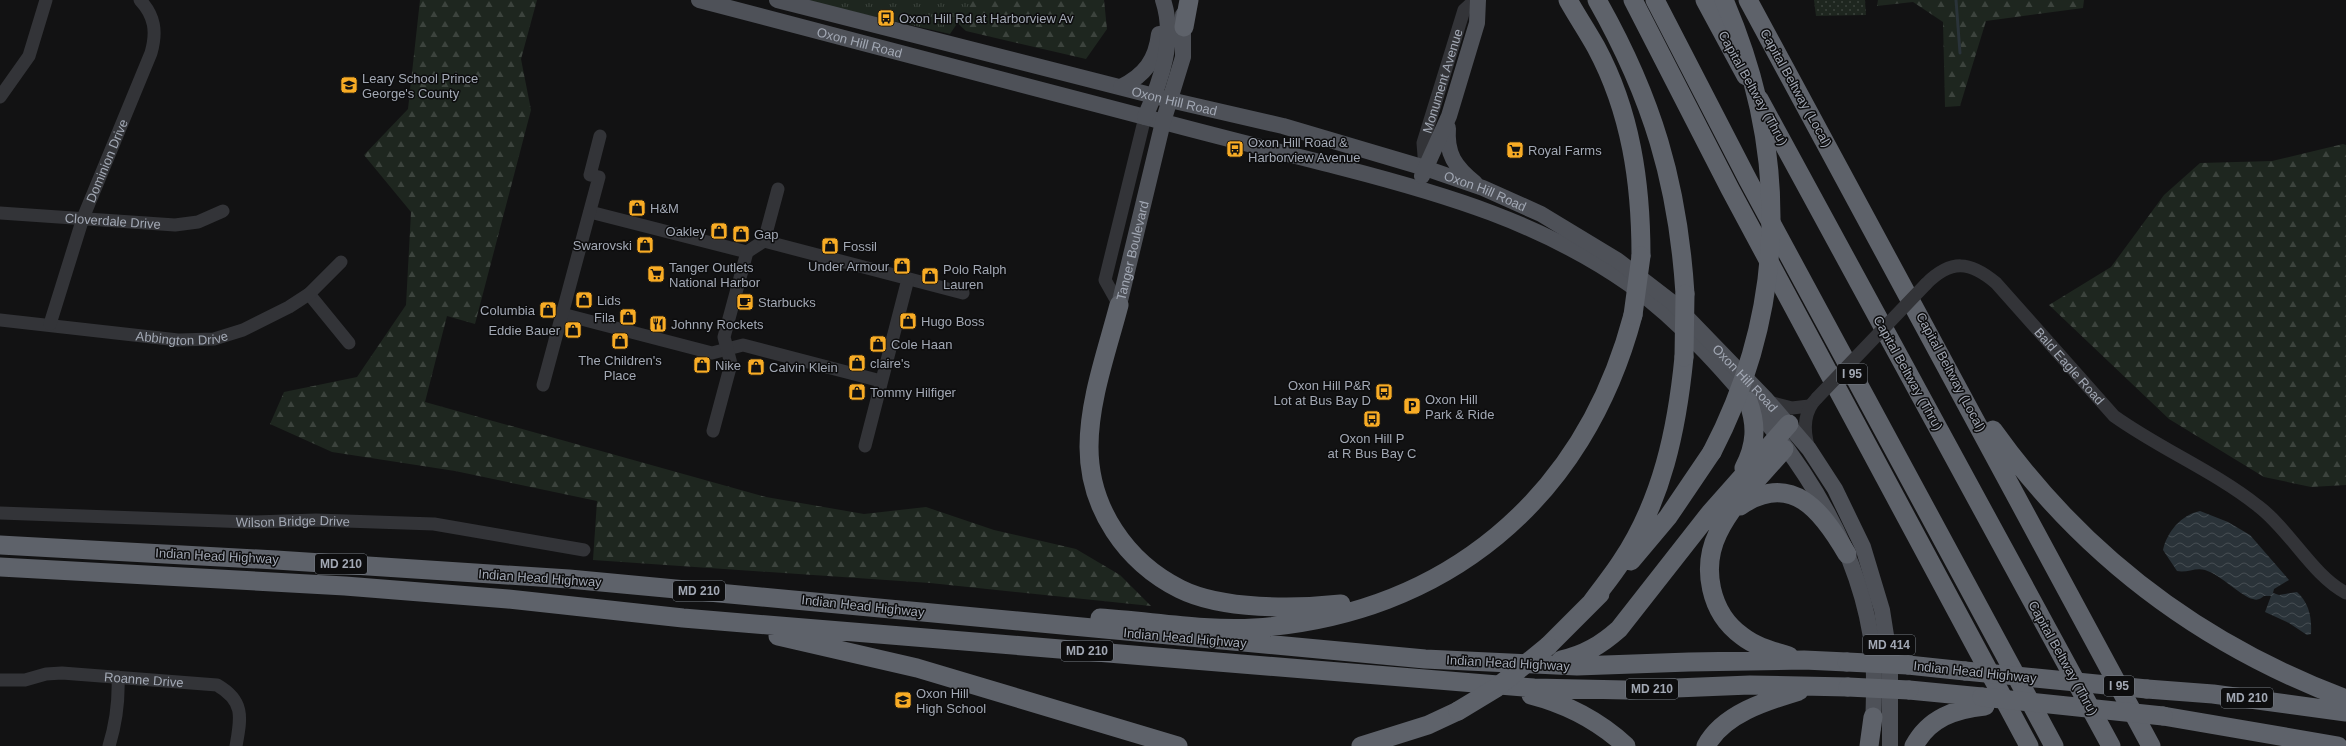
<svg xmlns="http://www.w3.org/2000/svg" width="2346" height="746" font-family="Helvetica,sans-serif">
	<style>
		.grass { fill: url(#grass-dots) }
		.forest { fill: url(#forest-firs) }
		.park { fill: url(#park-tufts) }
		.water { fill: url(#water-waves) }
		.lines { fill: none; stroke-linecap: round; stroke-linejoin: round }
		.stream { stroke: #2a3339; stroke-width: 3 }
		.minor { stroke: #333438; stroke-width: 13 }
		.major { stroke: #4e5158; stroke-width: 16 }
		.highway { stroke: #5e626a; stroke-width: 19 }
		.minor-bridge { stroke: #333438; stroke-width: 13 }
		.highway-bridge { stroke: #5e626a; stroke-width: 19 }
		.labels { text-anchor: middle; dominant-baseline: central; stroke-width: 3; stroke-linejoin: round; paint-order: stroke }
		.shield { fill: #0d0d0e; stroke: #757a82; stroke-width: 1 }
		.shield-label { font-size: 12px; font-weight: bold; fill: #a2a8b4 }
		.poi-label { font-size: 13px; fill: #a2a8b4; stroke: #0d0d0e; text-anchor: start }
		.street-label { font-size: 13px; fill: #a2a8b4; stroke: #0d0d0e }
	</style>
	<defs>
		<pattern id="grass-dots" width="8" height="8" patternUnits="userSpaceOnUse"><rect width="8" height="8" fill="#1e261f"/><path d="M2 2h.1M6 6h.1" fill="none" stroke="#3c433d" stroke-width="1.8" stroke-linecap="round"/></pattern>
		<pattern id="forest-firs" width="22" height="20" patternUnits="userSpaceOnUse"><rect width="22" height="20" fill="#1e261f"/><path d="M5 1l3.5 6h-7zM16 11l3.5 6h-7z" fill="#3c433d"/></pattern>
		<pattern id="park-tufts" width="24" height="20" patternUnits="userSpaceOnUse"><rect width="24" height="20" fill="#1e261f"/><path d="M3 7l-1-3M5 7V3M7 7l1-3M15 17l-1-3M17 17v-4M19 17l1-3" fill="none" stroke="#3c433d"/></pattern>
		<pattern id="water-waves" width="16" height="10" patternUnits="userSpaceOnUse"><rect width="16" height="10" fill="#2a3339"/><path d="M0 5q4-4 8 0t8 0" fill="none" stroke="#464e53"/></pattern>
	</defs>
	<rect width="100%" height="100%" fill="#121213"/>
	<path class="grass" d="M1814 0H1865L1866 15 1816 16Z"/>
	<path class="forest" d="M420 0H537L521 59 531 110 475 324 447 316 425 402 766 497 864 514 926 507 994 530 1076 549 1120 575 1151 606 930 583 593 560 597 501 455 471 332 452 270 424 284 392 357 377 406 305 411 212 364 155 408 109Z
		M950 0H1104L1107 29 1086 59 966 31 951 17Z
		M1878 0H2084L2083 8 1986 21 1960 106 1945 107 1943 22 1913 2 1877 6Z
		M2343 144 2346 145V485L2311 487 2264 477 2169 419 2049 305 2111 267 2164 195 2200 163 2272 161Z"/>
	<path class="park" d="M802 0H973L950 34Z"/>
	<path class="water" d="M2200 511 2228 522 2250 535 2289 580 2274 589 2273 593 2279 595 2297 592C2309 603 2312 617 2311 634L2307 635 2289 623 2265 612 2271 596H2264C2261 598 2258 601 2253 599 2242 597 2221 575 2205 570 2196 567 2187 573 2177 571L2163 550C2167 532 2181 515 2200 511Z"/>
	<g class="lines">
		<path class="stream" d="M1956 0 1960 53"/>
		<g class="minor">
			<path d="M0 97 29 56 46 0"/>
			<path id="s1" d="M1425 168 1423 143 1464 10 1475 0"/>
			<path d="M590 212 747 252 764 241 963 293"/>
			<path id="s2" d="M0 213 175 225 198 222 223 211"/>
			<path d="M764 241 778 189"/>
			<path id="s3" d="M1926 284C1951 259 1970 261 1996 283L2114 416C2160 449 2214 471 2258 506 2290 530 2312 575 2346 593"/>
			<path d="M309 294 349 343"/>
			<path d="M1119 305 1105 280 1145 117"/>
			<path d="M562 314 712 353 743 345 881 381"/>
			<path id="s4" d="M0 320 178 340 214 339 243 330 289 307 309 294 341 262"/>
			<path id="s5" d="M50 324 83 218 151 53C157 32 155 16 140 0"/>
			<path d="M543 385 599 177 590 175 600 136"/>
			<path d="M1769 402 1792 408 1809 406"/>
			<path d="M713 431 731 364 724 337 747 252"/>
			<path d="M865 446 908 279"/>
			<path d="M1809 449C1803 430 1803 412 1817 398"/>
			<path id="s6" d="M0 513 250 522 316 520 434 524 584 550"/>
			<path id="s7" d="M0 680H25L46 674 62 673 217 685C245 701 241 718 236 746"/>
			<path d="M109 746C116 723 119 701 118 677"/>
		</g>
		<g class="major">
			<path id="s8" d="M699 0C848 40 997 77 1145 117 1211 135 1277 151 1343 168 1444 194 1542 223 1629 284 1683 323 1730 377 1772 429 1823 494 1864 568 1873 653 1875 678 1874 703 1873 728"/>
			<path id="s9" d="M777 0 1170 100 1283 126 1425 168 1483 188 1541 214 1617 260 1673 303 1765 398 1809 449 1835 489 1863 547 1882 610 1890 661V746"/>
			<path d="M1121 87C1145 75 1156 60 1159 34"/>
			<path d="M1145 117C1161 81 1176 39 1163 0"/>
			<path d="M1448 128C1446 154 1455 167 1475 183"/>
			<path d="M1422 176 1449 116 1477 23 1478 0"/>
			<path id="s10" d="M1119 305 1163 122 1183 57V15"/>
		</g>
		<path class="highway" d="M1568 0C1577 16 1587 31 1596 47 1631 112 1641 183 1641 256
			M1597 0C1652 97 1678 183 1685 294
			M1633 0 1730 189 2029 746
			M1655 0 1748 180 2054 746
			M1705 0 1746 76
			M1748 0 2151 746
			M1184 27 1189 0
			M1759 99 2111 746
			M1119 305C1107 351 1089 400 1089 447 1089 508 1126 562 1180 589 1222 610 1295 609 1341 604
			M1993 430C2083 556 2202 645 2346 699
			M1784 449C1762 475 1733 502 1718 533 1701 568 1710 613 1742 636 1756 647 1773 651 1789 656
			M1744 468C1756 445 1757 425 1748 401
			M1740 506C1792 471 1822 511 1847 554
			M0 545 276 560 569 579 1425 659 1577 666 1689 662 1804 660 1847 662
			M1631 561 1668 517 1712 452
			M0 567 345 586 508 599 683 618 1534 688 1626 690 1750 685 1848 687
			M1591 603C1601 589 1612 576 1621 562 1662 501 1677 429 1684 357
			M1100 618C1149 621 1205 631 1254 628 1445 615 1584 500 1633 315
			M778 636 917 668 1178 746
			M1548 646 1600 594
			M1561 660C1584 655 1601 645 1619 629L1710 513 1789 424
			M1908 665 1965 671
			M2147 689 2213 694 2346 712
			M1909 690 1982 697
			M1531 695C1566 704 1599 721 1626 746
			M2163 716 2338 746
			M1361 746 1428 725 1458 711
			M1706 746C1723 714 1766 701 1799 691
			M1869 746 1873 717
			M1914 746C1929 718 1955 709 1985 706"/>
		<path class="minor-bridge" d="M1817 398 1926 284"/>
		<path class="highway-bridge" d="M1633 315 1641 256
			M1684 357 1685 294
			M1712 452C1788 306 1789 150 1724 0
			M1847 662 1908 665
			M1965 671 2147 689
			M1848 687 1909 690
			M1982 697 2163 716
			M1458 711 1496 688 1548 646"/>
	</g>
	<defs>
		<symbol id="bus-square" viewBox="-11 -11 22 22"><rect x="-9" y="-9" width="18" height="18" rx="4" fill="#f8ac25" stroke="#0d0d0e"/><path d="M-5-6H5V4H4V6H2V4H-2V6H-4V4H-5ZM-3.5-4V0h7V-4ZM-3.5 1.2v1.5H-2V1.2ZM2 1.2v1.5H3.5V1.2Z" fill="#111"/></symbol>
		<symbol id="school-square" viewBox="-11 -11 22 22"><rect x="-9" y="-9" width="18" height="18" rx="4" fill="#f8ac25" stroke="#0d0d0e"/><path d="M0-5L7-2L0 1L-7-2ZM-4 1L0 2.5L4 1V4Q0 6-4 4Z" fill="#111"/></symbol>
		<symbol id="supermarket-square" viewBox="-11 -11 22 22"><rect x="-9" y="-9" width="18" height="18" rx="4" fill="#f8ac25" stroke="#0d0d0e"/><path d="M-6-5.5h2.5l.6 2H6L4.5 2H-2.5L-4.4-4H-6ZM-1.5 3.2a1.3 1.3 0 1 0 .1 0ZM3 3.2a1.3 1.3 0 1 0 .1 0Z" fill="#111"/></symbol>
		<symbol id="shop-square" viewBox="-11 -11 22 22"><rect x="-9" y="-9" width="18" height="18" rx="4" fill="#f8ac25" stroke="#0d0d0e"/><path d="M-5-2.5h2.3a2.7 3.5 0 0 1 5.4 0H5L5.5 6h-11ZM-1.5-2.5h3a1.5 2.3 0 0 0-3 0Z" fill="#111"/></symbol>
		<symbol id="cafe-square" viewBox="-11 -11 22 22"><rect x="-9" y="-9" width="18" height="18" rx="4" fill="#f8ac25" stroke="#0d0d0e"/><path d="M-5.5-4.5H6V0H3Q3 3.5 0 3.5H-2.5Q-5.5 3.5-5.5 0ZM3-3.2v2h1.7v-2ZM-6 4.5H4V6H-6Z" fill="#111"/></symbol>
		<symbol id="restaurant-square" viewBox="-11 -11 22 22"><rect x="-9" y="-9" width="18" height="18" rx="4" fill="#f8ac25" stroke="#0d0d0e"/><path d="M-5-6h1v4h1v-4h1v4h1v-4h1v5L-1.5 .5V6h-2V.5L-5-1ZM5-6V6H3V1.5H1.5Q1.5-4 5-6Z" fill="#111"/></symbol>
		<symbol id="parking-square" viewBox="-11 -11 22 22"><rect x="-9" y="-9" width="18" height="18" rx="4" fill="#f8ac25" stroke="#0d0d0e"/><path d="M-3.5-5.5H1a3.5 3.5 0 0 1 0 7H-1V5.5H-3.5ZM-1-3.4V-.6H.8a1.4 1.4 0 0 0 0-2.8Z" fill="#111"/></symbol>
	</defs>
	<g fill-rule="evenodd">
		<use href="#bus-square" x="876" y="8" width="20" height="20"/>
		<use href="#school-square" x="339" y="75" width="20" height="20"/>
		<use href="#bus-square" x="1225" y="139" width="20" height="20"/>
		<use href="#supermarket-square" x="1505" y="140" width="20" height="20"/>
		<use href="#shop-square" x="627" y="198" width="20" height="20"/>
		<use href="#shop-square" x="709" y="221" width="20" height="20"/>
		<use href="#shop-square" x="731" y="224" width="20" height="20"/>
		<use href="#shop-square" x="635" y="235" width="20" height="20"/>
		<use href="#shop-square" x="820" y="236" width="20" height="20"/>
		<use href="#shop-square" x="892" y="256" width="20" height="20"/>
		<use href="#supermarket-square" x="646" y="264" width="20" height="20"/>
		<use href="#shop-square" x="920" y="266" width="20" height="20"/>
		<use href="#shop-square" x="574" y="290" width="20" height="20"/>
		<use href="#cafe-square" x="735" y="292" width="20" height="20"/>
		<use href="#shop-square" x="538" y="300" width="20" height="20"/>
		<use href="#shop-square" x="618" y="307" width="20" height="20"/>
		<use href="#shop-square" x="898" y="311" width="20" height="20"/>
		<use href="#restaurant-square" x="648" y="314" width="20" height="20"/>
		<use href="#shop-square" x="563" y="320" width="20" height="20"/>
		<use href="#shop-square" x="610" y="331" width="20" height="20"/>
		<use href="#shop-square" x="868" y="334" width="20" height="20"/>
		<use href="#shop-square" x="847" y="353" width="20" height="20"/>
		<use href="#shop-square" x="692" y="355" width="20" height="20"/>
		<use href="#shop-square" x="746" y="357" width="20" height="20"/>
		<use href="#shop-square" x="847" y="382" width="20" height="20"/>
		<use href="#bus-square" x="1374" y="382" width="20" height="20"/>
		<use href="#parking-square" x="1402" y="396" width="20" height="20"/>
		<use href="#bus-square" x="1362" y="409" width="20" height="20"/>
		<use href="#school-square" x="893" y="690" width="20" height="20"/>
	</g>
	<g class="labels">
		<g class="shield">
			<rect x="1837" y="364" width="30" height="20" rx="3"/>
			<rect x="315" y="554" width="52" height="20" rx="3"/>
			<rect x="673" y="581" width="52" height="20" rx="3"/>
			<rect x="1863" y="635" width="52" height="20" rx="3"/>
			<rect x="1061" y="641" width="52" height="20" rx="3"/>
			<rect x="2104" y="676" width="30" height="20" rx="3"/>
			<rect x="1626" y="679" width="52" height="20" rx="3"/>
			<rect x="2221" y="688" width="52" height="20" rx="3"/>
		</g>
		<g class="shield-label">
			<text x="1852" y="374">I 95</text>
			<text x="341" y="564">MD 210</text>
			<text x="699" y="591">MD 210</text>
			<text x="1889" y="645">MD 414</text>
			<text x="1087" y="651">MD 210</text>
			<text x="2119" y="686">I 95</text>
			<text x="1652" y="689">MD 210</text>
			<text x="2247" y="698">MD 210</text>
		</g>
		<g class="poi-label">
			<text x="899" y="18">Oxon Hill Rd at Harborview Av</text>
			<text x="362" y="78">Leary School Prince<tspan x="362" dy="15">George's County</tspan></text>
			<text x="1248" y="142">Oxon Hill Road &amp;<tspan x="1248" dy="15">Harborview Avenue</tspan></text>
			<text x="1528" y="150">Royal Farms</text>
			<text x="650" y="208">H&amp;M</text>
			<text x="706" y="231" text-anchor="end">Oakley</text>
			<text x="754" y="234">Gap</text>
			<text x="632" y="245" text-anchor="end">Swarovski</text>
			<text x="843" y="246">Fossil</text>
			<text x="889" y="266" text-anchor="end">Under Armour</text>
			<text x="669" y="267">Tanger Outlets<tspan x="669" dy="15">National Harbor</tspan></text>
			<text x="943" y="269">Polo Ralph<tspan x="943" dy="15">Lauren</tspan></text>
			<text x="597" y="300">Lids</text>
			<text x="758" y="302">Starbucks</text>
			<text x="535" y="310" text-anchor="end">Columbia</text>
			<text x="615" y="317" text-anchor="end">Fila</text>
			<text x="921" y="321">Hugo Boss</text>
			<text x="671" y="324">Johnny Rockets</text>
			<text x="560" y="330" text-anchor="end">Eddie Bauer</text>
			<text x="891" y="344">Cole Haan</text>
			<text x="620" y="360" text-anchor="middle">The Children's<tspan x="620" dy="15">Place</tspan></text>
			<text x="870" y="363">claire's</text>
			<text x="715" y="365">Nike</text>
			<text x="769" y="367">Calvin Klein</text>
			<text x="1371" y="385" text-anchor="end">Oxon Hill P&amp;R<tspan x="1371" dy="15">Lot at Bus Bay D</tspan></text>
			<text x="870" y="392">Tommy Hilfiger</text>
			<text x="1425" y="399">Oxon Hill<tspan x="1425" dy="15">Park &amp; Ride</tspan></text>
			<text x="1372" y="438" text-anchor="middle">Oxon Hill P<tspan x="1372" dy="15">at R Bus Bay C</tspan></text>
			<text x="916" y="693">Oxon Hill<tspan x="916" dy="15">High School</tspan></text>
		</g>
		<g class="street-label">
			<text stroke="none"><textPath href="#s8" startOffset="166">Oxon Hill Road</textPath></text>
			<text stroke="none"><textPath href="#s1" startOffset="90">Monument Avenue</textPath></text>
			<text transform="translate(1753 88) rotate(61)">Capital Beltway (Thru)</text>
			<text transform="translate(1796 88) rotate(61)">Capital Beltway (Local)</text>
			<text stroke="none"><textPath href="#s9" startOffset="410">Oxon Hill Road</textPath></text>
			<text stroke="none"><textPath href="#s5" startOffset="173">Dominion Drive</textPath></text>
			<text stroke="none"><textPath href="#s9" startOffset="734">Oxon Hill Road</textPath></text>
			<text stroke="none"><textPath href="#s2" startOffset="113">Cloverdale Drive</textPath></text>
			<text stroke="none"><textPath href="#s10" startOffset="56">Tanger Boulevard</textPath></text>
			<text stroke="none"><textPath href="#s4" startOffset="183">Abbington Drive</textPath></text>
			<text stroke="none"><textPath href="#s3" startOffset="191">Bald Eagle Road</textPath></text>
			<text transform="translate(1951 372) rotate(62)">Capital Beltway (Local)</text>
			<text transform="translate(1908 373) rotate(61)">Capital Beltway (Thru)</text>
			<text stroke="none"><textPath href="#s9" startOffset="1058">Oxon Hill Road</textPath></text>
			<text stroke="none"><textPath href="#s6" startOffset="293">Wilson Bridge Drive</textPath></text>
			<text transform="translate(217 556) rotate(3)">Indian Head Highway</text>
			<text transform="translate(540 578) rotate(4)">Indian Head Highway</text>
			<text transform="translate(863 606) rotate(6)">Indian Head Highway</text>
			<text transform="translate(1185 638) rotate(5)">Indian Head Highway</text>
			<text transform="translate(2063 658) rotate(61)">Capital Beltway (Thru)</text>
			<text transform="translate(1508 663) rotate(3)">Indian Head Highway</text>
			<text transform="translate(1975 672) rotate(6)">Indian Head Highway</text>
			<text stroke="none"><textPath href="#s7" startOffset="145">Roanne Drive</textPath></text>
		</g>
	</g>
</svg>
